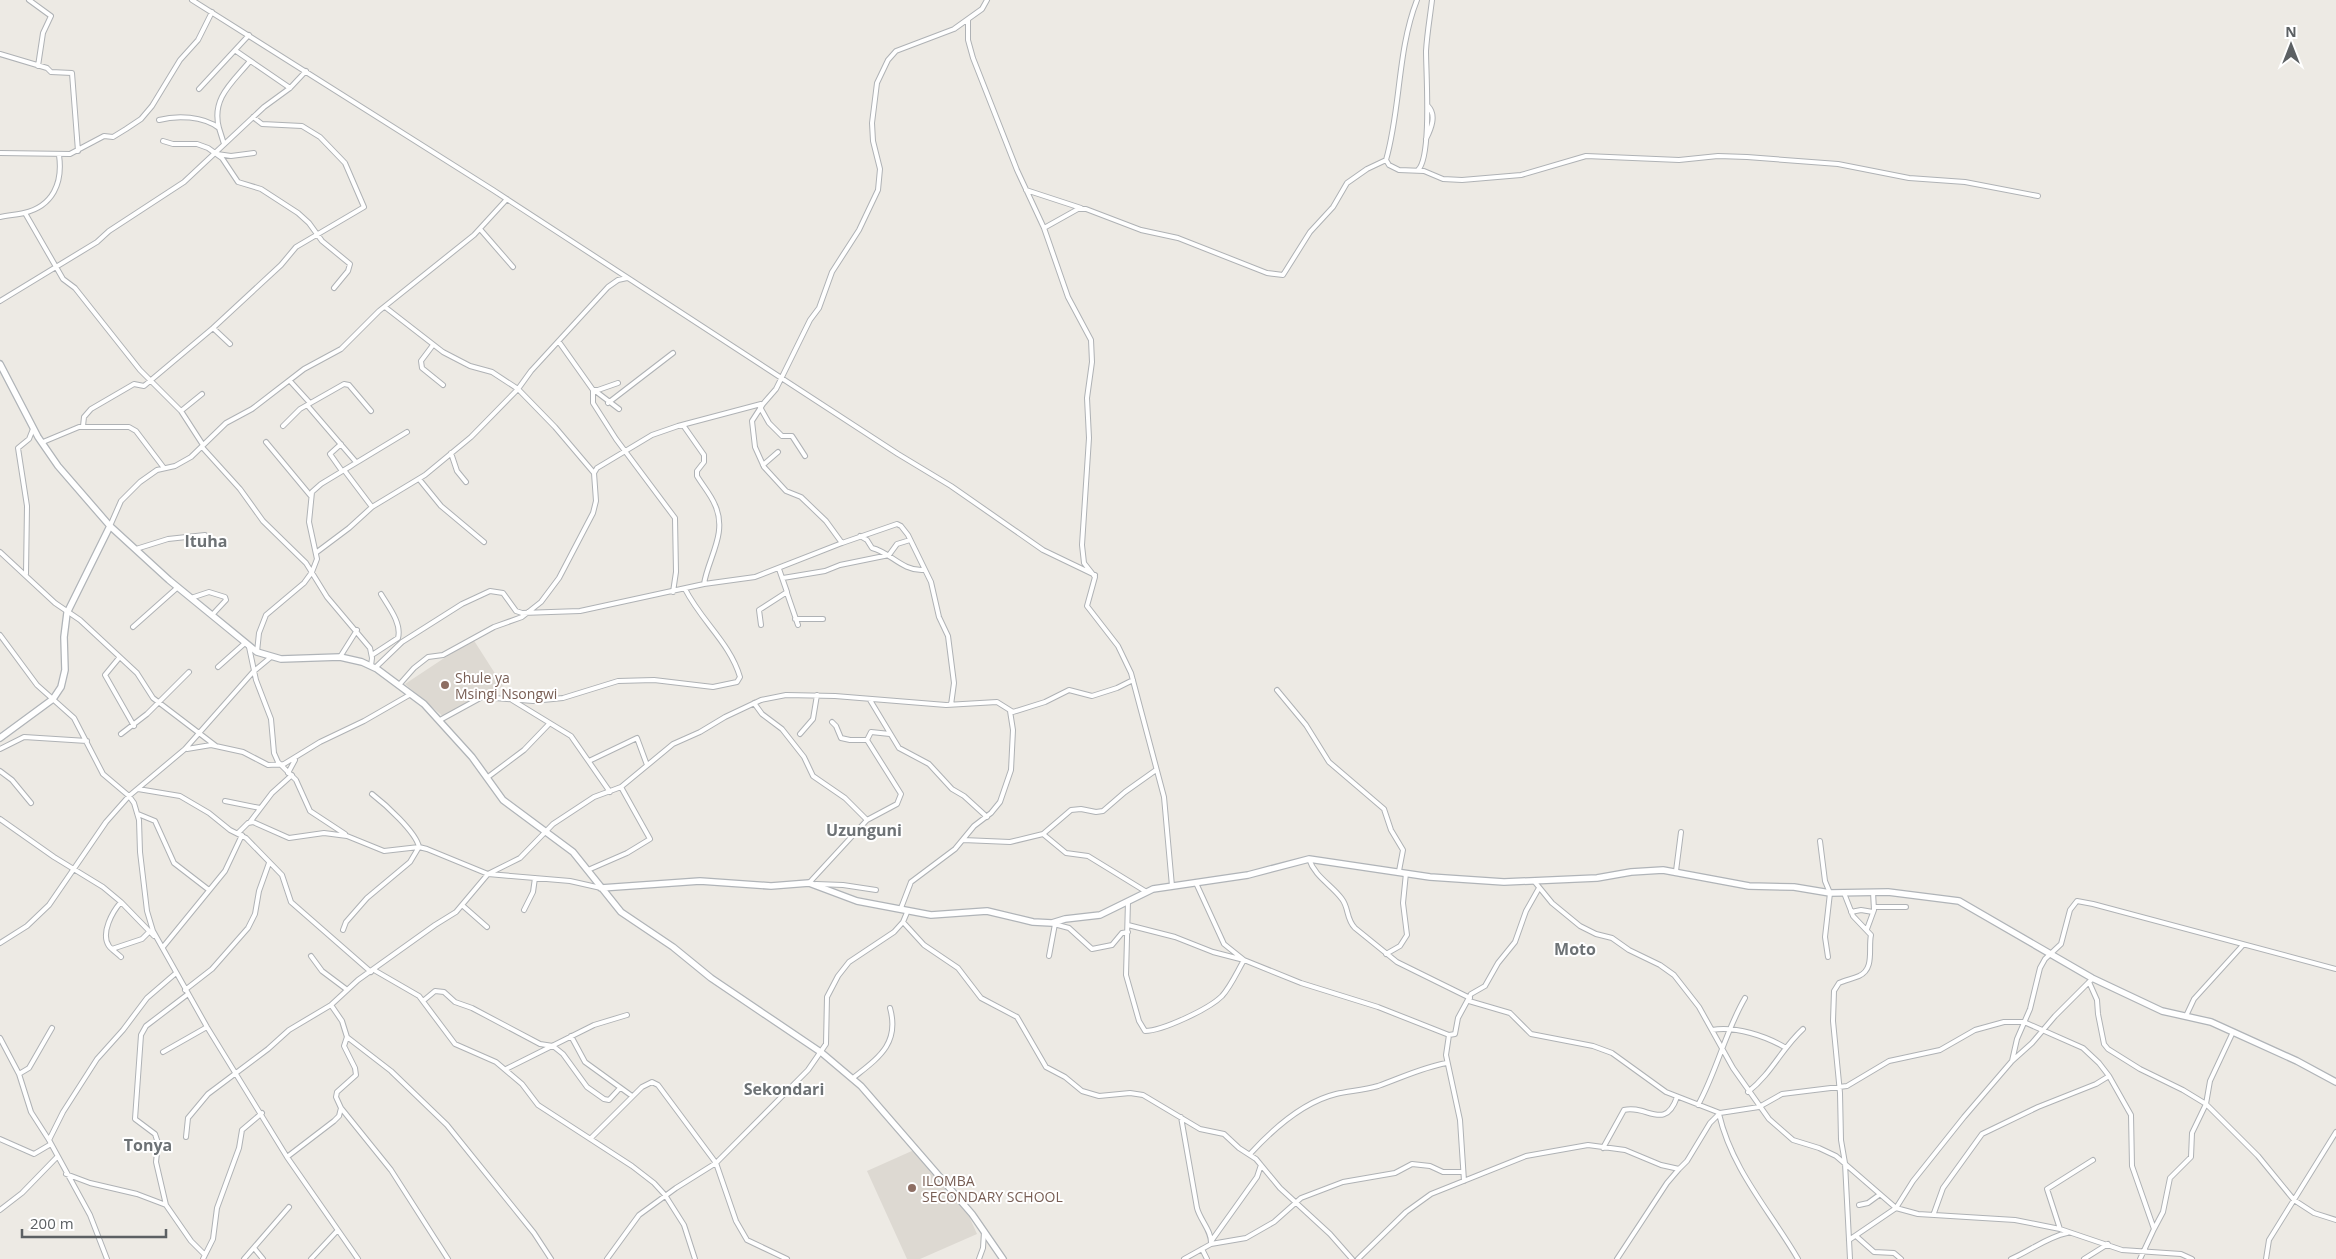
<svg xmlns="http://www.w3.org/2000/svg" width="2336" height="1259" font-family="'Open Sans',sans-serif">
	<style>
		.education { fill: #ddd9d2 }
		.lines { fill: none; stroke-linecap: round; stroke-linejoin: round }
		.street-casing { stroke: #afb2b5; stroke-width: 6 }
		.secondary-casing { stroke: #b0b4b8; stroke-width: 8 }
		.street { stroke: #fff; stroke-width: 4 }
		.secondary { stroke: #fff; stroke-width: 5.5 }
		.education-dot { fill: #8d6e63; stroke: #fff; stroke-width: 2 }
		.labels { text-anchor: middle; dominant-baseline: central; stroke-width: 4; stroke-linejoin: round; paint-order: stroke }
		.education-label { font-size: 14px; fill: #785e54; stroke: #fff; text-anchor: start }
		.quarter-label { font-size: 16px; font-weight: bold; fill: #6d7275; stroke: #fff }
	</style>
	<rect width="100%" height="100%" fill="#edeae4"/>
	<path class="education" d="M473 639 503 686 445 718 405 684Z
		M914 1150 964 1205 977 1234 920 1259H907L867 1171Z"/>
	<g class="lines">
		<defs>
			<path id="street" d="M29 0 51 16 43 33 38 66
				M192 0 493 190 898 454 951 486 1043 550 1095 575
				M1417 0C1397 51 1401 108 1386 160L1389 165 1399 170 1424 171 1443 179 1462 180 1521 175 1586 156 1679 160 1718 156 1747 157 1838 164 1909 178 1965 182 2038 196
				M968 20V40L973 58 1017 170 1044 228 1068 297 1091 340 1092 362 1087 398 1089 438 1082 545 1084 563 1095 577 1087 606 1118 646 1131 673 1164 797 1172 886
				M236 51 290 88
				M0 54 47 68 51 72 72 73 78 151
				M199 89 249 35
				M159 120C177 115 203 116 219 128L224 144
				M219 128C211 98 233 82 250 61
				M1426 139C1431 129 1437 115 1428 106
				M163 141 173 144H197L208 148 222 158 238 182 261 189 298 213 309 223 322 241 350 264 348 271 334 288
				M0 153 70 154 104 136 113 137 126 129 141 119 152 106 180 60 198 40 212 12
				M217 154 231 156 254 153
				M1418 170C1432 157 1426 72 1426 51 1427 34 1430 17 1432 0
				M1026 190 1081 208
				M25 213 63 279 75 288 140 370 181 411 203 445
				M0 217C8 215 16 215 24 213 53 206 63 183 59 155
				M1044 228 1078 209H1086L1141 230 1178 238 1267 273 1283 275 1310 232 1333 207 1347 183 1367 169 1386 160
				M480 229 513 267
				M0 301 97 242 109 231 184 182 264 107 290 88 306 71
				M385 307 443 352 470 366 492 372 518 389 555 427 594 473
				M213 328 230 344
				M559 342 593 390H598L618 383
				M433 345 421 361 422 368 443 385
				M290 381 310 403
				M593 390V403L616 439 675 518 676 572 673 592
				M594 390 619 409
				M608 403 673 353
				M307 405 356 462
				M760 407 769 423 782 436H792L805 456
				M181 411 202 394
				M683 425 704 455V462L697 471V476C703 486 711 495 715 505 728 533 708 558 704 584
				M83 426 84 417 91 409 134 384 144 386 213 328 281 265 296 247 364 207 345 163 320 137 302 126 262 124 253 117
				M283 426 300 409 344 384 349 385 371 411
				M43 442 79 427H129L136 431 164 468
				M266 442 310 495
				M341 444 330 454 342 471
				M202 447 240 489 263 521 306 563 327 597 370 648 372 658 371 666
				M451 453 457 471 466 482
				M763 465 778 452
				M344 470 372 507
				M419 479 441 506 484 542
				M110 526 121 501 140 482 157 470 175 466 191 457 226 423 252 409 304 369 341 349 379 311 474 235 507 199
				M860 536 867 540 872 548C890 552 902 571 923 570
				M842 543 826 521 801 497 786 491 764 467 755 447 752 421 763 404 776 389 810 320 819 308 832 272 859 230 878 190 880 169 873 141 872 123 877 83 888 60 896 51 954 29 982 9 987 0
				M136 549 168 539 205 535
				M0 552 55 603 80 620 137 673 153 698 216 746
				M317 552 349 528 372 507 425 475 471 437 518 389 531 371 608 287 618 280 627 278
				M26 574 27 506 18 448 29 439 33 429
				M783 578 825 571 840 565 889 555 897 544 910 540
				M787 593 798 625
				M191 598 209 592 225 597 226 600 213 614
				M795 619H823
				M761 625 759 610 787 592 779 569
				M133 627 178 587
				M0 635 37 685 74 718 103 774 129 796 134 803 139 820 140 852 147 911 153 931 207 1027 287 1157 358 1259
				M249 647 256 680 271 719 274 753 278 762 296 780 310 811 345 834
				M257 652 259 633 266 615 304 583 312 572 317 559 309 522 312 492 321 484 407 432
				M372 655 398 638C402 623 388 606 381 594
				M340 657 357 630
				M119 658 105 675 134 726
				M218 667 245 643
				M375 668 402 642 462 604 490 591 503 593 516 611 522 613 580 611 704 584 755 577 842 543 897 524 901 526 908 535 931 582 939 617 948 636 954 683 951 705
				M399 685 414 668 428 657 443 655 494 627 522 617 541 602 559 578 593 513 596 501 594 473 597 468 652 435 678 426 761 404
				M1277 690 1306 725 1329 762 1384 809 1391 830 1403 850 1399 871
				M512 700 571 736 610 792
				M870 700 899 748 929 764 952 789 964 796 987 817
				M754 703 762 714 782 729 804 757 813 776 845 798 867 820
				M440 720 482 697 533 701 563 698 618 681 654 680 713 687 737 682 740 677C730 643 702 622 685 589
				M832 722 836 726 841 738 850 740H867
				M121 734 147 714 189 672
				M800 734 813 719 817 695
				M0 749 24 737 87 741
				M187 749 211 745 243 752 268 765 284 764 320 742 364 721 411 694
				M589 761 637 738 647 765
				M0 771 12 780 31 803
				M288 773 295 760
				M488 777 524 750 549 724
				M138 789 180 796 209 813 230 830 246 838 282 875 291 902 371 972
				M225 801 260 808
				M138 814 155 821 174 863 209 890
				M0 819 54 857 103 887 121 902 154 936
				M250 822 272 793 292 775
				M238 833 248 823 253 822 289 838 324 833 347 836 384 851 419 847 427 849 488 874 570 881 601 888
				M1043 834 1071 810 1081 809 1096 812 1103 811 1125 792 1156 770
				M963 840 1010 842 1043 834 1066 853 1088 856 1145 891
				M1820 841 1825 881 1830 893 1825 937 1828 957
				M1309 859C1315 877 1332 885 1342 899 1349 908 1346 919 1355 928L1397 962 1470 998
				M588 870 627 853 650 839 621 787
				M1676 871 1681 832
				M1534 881 1552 903 1580 926 1596 934 1612 938 1629 950 1660 965 1674 975 1699 1007 1733 1068 1769 1119 1793 1140 1819 1148 1836 1156 1896 1208 1918 1214 2015 1220 2060 1229 2122 1250 2181 1254 2192 1259
				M809 883 867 820 897 804 901 794 867 740 871 732 890 734
				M1196 883 1224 944 1244 960 1301 983 1378 1007 1449 1035
				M816 884 843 885 876 890
				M1844 893 1853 916 1871 935C1868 948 1875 969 1859 976 1852 979 1845 980 1839 983L1834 991 1833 1021 1840 1093 1841 1140 1845 1163 1850 1259
				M1128 901 1126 975 1139 1021 1145 1031C1162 1031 1209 1009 1222 996 1231 986 1237 972 1244 960L1213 952 1175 937 1128 925
				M462 905 487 927
				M1874 907H1906
				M901 908 911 882 955 849 974 826 991 813 1000 802 1011 770 1013 730 1010 711
				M524 910 533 892 535 878
				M1851 912 1861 910 1873 912
				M903 922 924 945 958 968 981 998 1017 1017 1046 1067 1065 1077 1082 1091 1099 1096 1130 1093 1143 1095 1200 1129 1224 1134 1239 1148 1256 1159 1280 1188 1330 1234 1352 1259
				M1054 924 1069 928 1092 949 1112 945 1122 933 1128 932
				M1867 929 1874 910 1873 892
				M343 930 346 922 367 898 410 862 419 847C416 832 385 804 372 794
				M0 943 27 926 49 905 106 822 129 796 185 749 253 672 271 657
				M163 947 225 871 242 835
				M112 949 142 939 149 932
				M1386 954 1400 946 1407 935 1403 903 1406 873
				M311 956 322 971 346 989
				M1049 956 1055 924
				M121 957C117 953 112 950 109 946 100 933 113 911 121 902
				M374 970 419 996 455 1044 496 1062 522 1084 538 1105 632 1166 654 1183 665 1195 684 1225 695 1259
				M2089 982 2097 1000 2098 1014 2104 1044 2108 1049 2140 1069 2183 1090 2206 1104 2258 1156 2294 1200 2314 1213 2336 1220
				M185 990 212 969 248 928 255 914 259 891 269 863
				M188 994 146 1026 141 1035 135 1119 155 1134 158 1143 156 1162 166 1205 191 1241 204 1254
				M423 1001 435 991 444 992 455 1002 472 1008 540 1044 553 1046 563 1054 587 1087 604 1099 609 1100 620 1088
				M1469 1001 1510 1013 1531 1034 1593 1046 1612 1053 1666 1092 1720 1113
				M331 1005 342 1021 347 1037 391 1071 447 1125 534 1233 551 1259
				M2186 1016 2194 999 2243 945
				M1712 1030C1736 1026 1766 1036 1786 1048
				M571 1036 585 1062 632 1096
				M347 1037 344 1046 355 1068 356 1075 337 1092 336 1097 341 1108 391 1170 448 1259
				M0 1038 19 1074 31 1112 49 1140 90 1215 107 1259
				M163 1052 207 1027
				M2012 1061 2017 1039 2030 1009 2040 968 2045 959 2061 944 2070 910 2077 901 2093 904 2336 969
				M506 1069 594 1025 627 1015
				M19 1074 29 1068 52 1028
				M853 1078C878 1058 900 1044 890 1008
				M1748 1092C1772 1073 1782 1048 1803 1029
				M1698 1105C1717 1071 1725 1032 1745 998
				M1719 1114C1732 1170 1770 1211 1798 1259
				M1181 1117 1197 1208C1200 1220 1212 1231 1211 1244
				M186 1137 188 1118 208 1094 268 1049 289 1030 331 1005 358 980 435 925 456 912 488 874 520 858 553 824 594 797 621 787 673 744 700 732 725 717 761 700 786 695 835 696 946 705 997 702 1013 712 1045 702 1069 690 1092 696 1117 688 1133 680
				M591 1138 642 1087 652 1082 658 1085 716 1163 736 1221 747 1240 787 1259
				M0 1139 34 1154 51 1144
				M49 1140 63 1112 97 1059 123 1030 147 998 176 973
				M1603 1148 1624 1110C1646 1104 1665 1132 1677 1097
				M1250 1154C1272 1130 1303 1102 1336 1094 1350 1091 1364 1090 1378 1086 1401 1078 1423 1067 1447 1063
				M287 1157 334 1121 339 1116 341 1108
				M66 1174 90 1183 137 1194 166 1205
				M1464 1181 1460 1120 1446 1055 1449 1035 1455 1034 1458 1018 1471 994 1485 986 1498 963 1515 942 1526 911 1539 888
				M1859 1205 1868 1203 1879 1195
				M0 1210 22 1193 57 1157
				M1934 1213 1943 1188 1982 1134 2038 1107 2096 1084 2109 1076
				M2060 1229 2047 1189 2093 1160
				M2154 1229 2163 1212 2170 1178 2191 1157 2192 1133 2206 1104 2210 1081 2233 1032
				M1856 1236 1874 1252 1894 1253 1901 1259
				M1212 1240 1257 1177 1261 1165
				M1849 1240 1896 1208 1913 1181 1964 1117 2012 1061 2032 1043 2055 1016 2091 980
				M254 1248 263 1259
				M1202 1249 1207 1259
				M203 1259 213 1239 217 1208 239 1148 242 1130 262 1113
				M244 1259 289 1207
				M311 1259 337 1231
				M607 1259 639 1215 676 1188 716 1163 808 1070 826 1044 827 997 838 976 849 962 894 932 903 922 908 910
				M979 1259 983 1248 984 1232
				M1184 1259 1211 1244 1246 1238 1274 1222 1301 1198 1343 1182 1395 1173 1412 1164 1430 1166 1443 1172H1462
				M1358 1259 1406 1212 1431 1194 1526 1156 1588 1145 1625 1150 1661 1165 1679 1169 1687 1161 1710 1123 1720 1113 1759 1107 1782 1094 1847 1086 1889 1061 1940 1050 1975 1030 2004 1022H2024L2083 1048 2099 1063 2109 1076 2131 1115 2132 1166 2154 1229 2140 1259
				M1617 1259 1667 1183 1679 1169
				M2011 1259C2030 1251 2047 1237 2067 1233
				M2084 1259 2108 1244
				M2266 1259 2269 1240 2336 1132"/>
			<path id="secondary" d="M0 364 38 437 58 466 110 526 169 580 257 652 281 659 340 657 362 662 377 669 424 704 472 757 503 800 573 852 621 912 673 947 711 978 822 1053 861 1086 972 1214 1003 1259
				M0 738 53 699 61 687 65 670 64 637 67 613 110 526
				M601 888 700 881 771 886 809 883 857 901 931 915 987 911 1033 922 1052 923 1065 919 1100 915 1153 889 1248 875 1309 859 1430 877 1504 882 1597 878 1631 872 1663 870 1749 886 1794 887 1830 893 1888 892 1959 901 2092 978 2162 1011 2211 1022 2297 1061 2336 1082"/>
		</defs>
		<use href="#street" class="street-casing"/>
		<use href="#secondary" class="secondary-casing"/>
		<use href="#street" class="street"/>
		<use href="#secondary" class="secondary"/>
	</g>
	<g class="education-dot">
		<circle cx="445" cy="685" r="5"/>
		<circle cx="912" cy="1188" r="5"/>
	</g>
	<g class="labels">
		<g class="education-label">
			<text x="455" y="677">Shule ya<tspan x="455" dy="16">Msingi Nsongwi</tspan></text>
			<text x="922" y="1180">ILOMBA<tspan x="922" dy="16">SECONDARY SCHOOL</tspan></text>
		</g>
		<g class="quarter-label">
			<text x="206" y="541">Ituha</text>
			<text x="864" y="830">Uzunguni</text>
			<text x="1575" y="949">Moto</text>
			<text x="784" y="1089">Sekondari</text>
			<text x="148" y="1145">Tonya</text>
		</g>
	</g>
	<g transform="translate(2291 45)" stroke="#ffffff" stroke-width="4" paint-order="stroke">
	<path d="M0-4L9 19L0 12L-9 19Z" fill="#5c6063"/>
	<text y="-8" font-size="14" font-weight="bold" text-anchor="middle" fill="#5c6063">N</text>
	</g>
	<path d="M22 1229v8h144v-8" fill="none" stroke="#5c6063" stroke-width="2.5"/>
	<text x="30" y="1229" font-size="15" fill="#5c6063" stroke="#ffffff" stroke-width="4" paint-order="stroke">200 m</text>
</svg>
